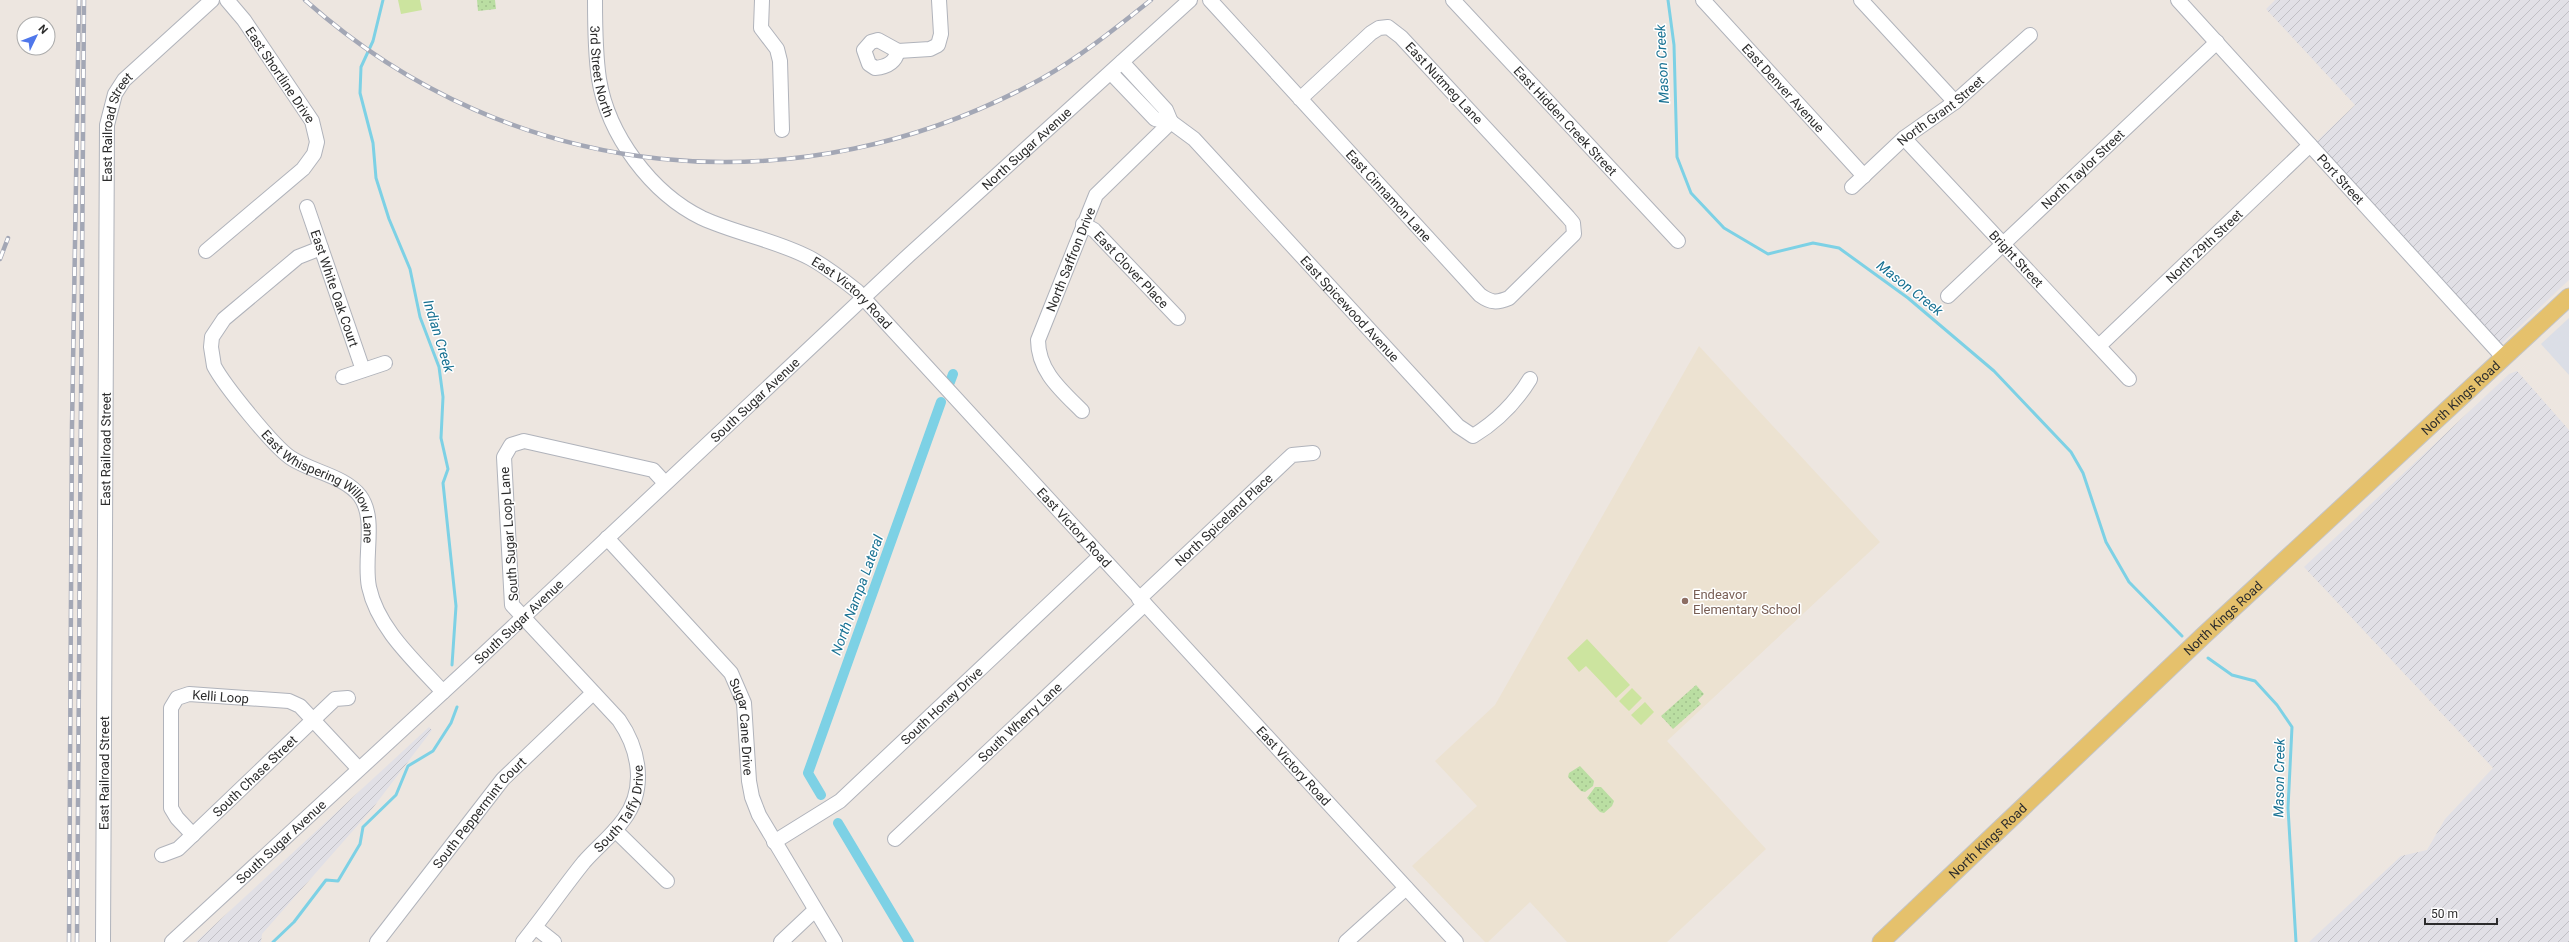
<svg xmlns="http://www.w3.org/2000/svg" width="2569" height="942" font-family="Roboto,sans-serif">
	<style>
		.industrial { fill: url(#industrial-furrows) }
		.education { fill: #ece2d1 }
		.airport { fill: #dbdee6 }
		.park { fill: url(#park-dots) }
		.pitch { fill: #cce49f }
		.lines { fill: none; stroke-linecap: round; stroke-linejoin: round }
		.stream { stroke: #7dd1e5; stroke-width: 3 }
		.canal { stroke: #7dd1e5; stroke-width: 10 }
		.minor-casing { stroke: #b0b3bb; stroke-width: 16 }
		.major-casing { stroke: #c4c4c4; stroke-width: 19 }
		.minor { stroke: #fff; stroke-width: 14 }
		.major { stroke: #e5c16c; stroke-width: 17 }
		.rail-casing { stroke: #a3a7b5; stroke-width: 4.5 }
		.rail { stroke: #fff; stroke-width: 3; stroke-dasharray: 9; stroke-linecap: butt }
		.education-dot { fill: #8d6e63; stroke: #fff; stroke-width: 1.5 }
		.labels { text-anchor: middle; dominant-baseline: central; stroke-width: 3; stroke-linejoin: round; paint-order: stroke }
		.street-label { font-size: 13px; fill: #2c2c2c; stroke: #fff }
		.education-label { font-size: 13px; fill: #785e54; stroke: #fff; text-anchor: start }
		.water-label { font-size: 14px; font-style: italic; fill: #197293; stroke: #fff }
	</style>
	<defs>
		<pattern id="industrial-furrows" width="10" height="10" patternUnits="userSpaceOnUse"><rect width="10" height="10" fill="#e1e0e6"/><path d="M-1 1l2-2M0 10L10 0M9 11l2-2" fill="none" stroke="#c1c0c5"/></pattern>
		<pattern id="park-dots" width="8" height="8" patternUnits="userSpaceOnUse"><rect width="8" height="8" fill="#badea2"/><path d="M2 2h.1M6 6h.1" fill="none" stroke="#a0bf8c" stroke-width="1.8" stroke-linecap="round"/></pattern>
	</defs>
	<rect width="100%" height="100%" fill="#ede6e0"/>
	<path class="industrial" d="M2275 0H2569V280L2500 345 2314 144 2355 105 2266 9Z
		M2517 371 2569 430V942H2309L2401 856 2427 850 2445 819 2493 768 2304 567 2509 374Z
		M429 727 432 730 372 809 262 934 261 942H196Z"/>
	<path class="education" d="M1699 346 1880 542 1667 741 1766 849 1667 942H1567L1530 902 1488 942H1485L1412 866 1477 806 1435 761 1495 705Z"/>
	<path class="airport" d="M2569 318V375L2541 344Z"/>
	<path class="park" d="M477 0H495L496 9 478 11Z
		M1696 685 1704 694 1698 700 1701 704 1673 729 1661 716Z
		M1580 766 1594 781 1593 786 1585 792 1581 791 1568 777 1569 773Z
		M1595 787H1601L1614 801 1612 806 1604 813 1600 812 1587 798Z"/>
	<path class="pitch" d="M398 0H420L422 10 401 14Z
		M1587 639 1630 685 1616 698 1606 687 1618 676 1606 687 1586 666 1579 672 1567 658Z
		M1632 688 1642 698 1629 711 1619 701Z
		M1645 702 1654 712 1641 725 1631 715Z"/>
	<g class="lines">
		<path class="stream" d="M383 0 373 41 361 67 360 93 373 143 376 178 389 219 410 269 420 317 439 367 443 397 441 438 448 469 443 483 456 606 452 665
			M1668 0 1674 45 1677 157 1691 193 1724 228 1768 254 1813 243 1839 248 1908 298 1994 371 2071 452 2083 473 2106 542 2129 582 2182 636
			M2208 658 2232 675 2255 681 2277 705 2292 727 2288 808 2296 942
			M273 942 294 922 326 880 338 881 360 844 363 827 396 795 408 766 433 751 451 723 457 707"/>
		<path class="canal" d="M950 382 953 374
			M821 795 808 773 941 402
			M838 823 909 942"/>
		<defs>
			<g id="minor">
				<path id="s1" d="M595 0C595 26 595 52 599 79 608 135 651 193 702 218 737 234 776 240 810 258 828 268 842 279 857 291L1456 942"/>
				<path d="M762 0 761 28 777 49 780 61 782 130"/>
				<path id="s2" d="M1210 0 1480 295C1491 303 1497 303 1509 298L1574 234 1573 223 1568 217 1401 37 1388 27 1379 28 1371 33 1300 99"/>
				<path id="s3" d="M1453 0 1678 241"/>
				<path id="s4" d="M1703 0 1864 176"/>
				<path d="M1861 0 1955 102"/>
				<path id="s5" d="M2178 0 2504 358"/>
				<path d="M878 40 898 51C895 63 886 67 875 68L869 64 864 50 871 42Z"/>
				<path d="M898 51 930 49 938 45 941 34 939 0"/>
				<path d="M1122 62 1166 110 1171 122"/>
				<path id="s6" d="M1111 73 1155 119 1171 122 1194 139 1458 426 1473 436C1496 422 1516 402 1530 379"/>
				<path id="s7" d="M1904 138 2129 379"/>
				<path id="s8" d="M1852 187 1904 138 1955 102 2030 35"/>
				<path id="s9" d="M307 207 363 370"/>
				<path id="s10" d="M1083 224 1094 230 1178 318"/>
				<path id="s11" d="M321 248 298 257 224 319 212 337 211 347 214 366C224 385 274 447 291 458 312 472 345 476 360 496 377 519 363 557 369 587 378 629 415 661 443 692"/>
				<path d="M206 251 303 169 314 154 317 142 312 121 244 20 227 0"/>
				<path id="s12" d="M1948 296 2217 42"/>
				<path id="s13" d="M2099 346 2310 145"/>
				<path d="M343 377 385 363"/>
				<path id="s14" d="M1082 411C1061 390 1038 371 1038 340L1096 195 1171 122"/>
				<path id="s15" d="M607 538 731 673 744 703 749 781 752 797 759 815 835 942"/>
				<path id="s16" d="M1139 599 1292 455 1313 453"/>
				<path d="M615 830 667 881"/>
				<path id="s17" d="M193 835 177 818 171 808V708L177 698 189 694 289 701 300 706 358 768"/>
				<path id="s18" d="M895 839 1145 604"/>
				<path id="s19" d="M774 842 840 801 1100 556"/>
				<path id="s20" d="M162 855 178 849 335 699 348 698"/>
				<path d="M535 927 554 942"/>
				<path id="s21" d="M103 942 107 125 115 94 124 80 212 0"/>
				<path id="s22" d="M172 942 469 668 909 255 1190 0"/>
				<path id="s23" d="M377 942 503 779 593 693"/>
				<path id="s24" d="M523 942C544 916 563 888 584 862 597 847 613 835 624 819 647 788 639 749 619 720L512 605 504 457 511 445 524 441 653 470 665 483"/>
				<path d="M781 942 815 910"/>
				<path d="M1346 942 1406 888"/>
			</g>
			<g id="major">
				<path id="s25" d="M1881 942 2203 636 2569 297"/>
			</g>
		</defs>
		<use href="#minor" class="minor-casing"/>
		<use href="#major" class="major-casing"/>
		<use href="#minor" class="minor"/>
		<use href="#major" class="major"/>
		<defs>
			<path id="rail" d="M305 0C512 185 800 212 1041 79 1080 57 1116 28 1151 0
				M0 259 8 238
				M69 942 72 426 79 0
				M77 942 84 0"/>
		</defs>
		<use href="#rail" class="rail-casing"/>
		<use href="#rail" class="rail"/>
	</g>
	<circle class="education-dot" cx="1685" cy="601" r="4"/>
	<g class="labels">
		<g class="street-label">
			<text stroke="none"><textPath href="#s1" startOffset="72">3rd Street North</textPath></text>
			<text transform="translate(280 75) rotate(56)">East Shortline Drive</text>
			<text transform="translate(1444 83) rotate(47)">East Nutmeg Lane</text>
			<text stroke="none"><textPath href="#s4" startOffset="119">East Denver Avenue</textPath></text>
			<text stroke="none"><textPath href="#s8" startOffset="117">North Grant Street</textPath></text>
			<text stroke="none"><textPath href="#s3" startOffset="165">East Hidden Creek Street</textPath></text>
			<text stroke="none"><textPath href="#s21" startOffset="817">East Railroad Street</textPath></text>
			<text stroke="none"><textPath href="#s22" startOffset="1166">North Sugar Avenue</textPath></text>
			<text stroke="none"><textPath href="#s12" startOffset="185">North Taylor Street</textPath></text>
			<text stroke="none"><textPath href="#s5" startOffset="242">Port Street</textPath></text>
			<text stroke="none"><textPath href="#s2" startOffset="265">East Cinnamon Lane</textPath></text>
			<text stroke="none"><textPath href="#s13" startOffset="145">North 29th Street</textPath></text>
			<text stroke="none"><textPath href="#s7" startOffset="165">Bright Street</textPath></text>
			<text stroke="none"><textPath href="#s14" startOffset="173">North Saffron Drive</textPath></text>
			<text stroke="none"><textPath href="#s10" startOffset="67">East Clover Place</textPath></text>
			<text stroke="none"><textPath href="#s9" startOffset="86">East White Oak Court</textPath></text>
			<text stroke="none"><textPath href="#s1" startOffset="428">East Victory Road</textPath></text>
			<text stroke="none"><textPath href="#s6" startOffset="339">East Spicewood Avenue</textPath></text>
			<text stroke="none"><textPath href="#s25" startOffset="795">North Kings Road</textPath></text>
			<text stroke="none"><textPath href="#s22" startOffset="796">South Sugar Avenue</textPath></text>
			<text stroke="none"><textPath href="#s21" startOffset="493">East Railroad Street</textPath></text>
			<text stroke="none"><textPath href="#s11" startOffset="338">East Whispering Willow Lane</textPath></text>
			<text stroke="none"><textPath href="#s16" startOffset="116">North Spiceland Place</textPath></text>
			<text stroke="none"><textPath href="#s1" startOffset="752">East Victory Road</textPath></text>
			<text transform="translate(509 534) rotate(-94)">South Sugar Loop Lane</text>
			<text stroke="none"><textPath href="#s25" startOffset="471">North Kings Road</textPath></text>
			<text stroke="none"><textPath href="#s22" startOffset="472">South Sugar Avenue</textPath></text>
			<text stroke="none"><textPath href="#s17" startOffset="191">Kelli Loop</textPath></text>
			<text stroke="none"><textPath href="#s19" startOffset="217">South Honey Drive</textPath></text>
			<text stroke="none"><textPath href="#s18" startOffset="171">South Wherry Lane</textPath></text>
			<text stroke="none"><textPath href="#s15" startOffset="239">Sugar Cane Drive</textPath></text>
			<text stroke="none"><textPath href="#s1" startOffset="1076">East Victory Road</textPath></text>
			<text stroke="none"><textPath href="#s21" startOffset="169">East Railroad Street</textPath></text>
			<text stroke="none"><textPath href="#s20" startOffset="123">South Chase Street</textPath></text>
			<text stroke="none"><textPath href="#s24" startOffset="167">South Taffy Drive</textPath></text>
			<text stroke="none"><textPath href="#s23" startOffset="165">South Peppermint Court</textPath></text>
			<text stroke="none"><textPath href="#s22" startOffset="148">South Sugar Avenue</textPath></text>
			<text stroke="none"><textPath href="#s25" startOffset="147">North Kings Road</textPath></text>
		</g>
		<g class="education-label">
			<text x="1693" y="594">Endeavor<tspan x="1693" dy="15">Elementary School</tspan></text>
		</g>
		<g class="water-label">
			<text transform="translate(1662 64) rotate(-93)">Mason Creek</text>
			<text transform="translate(1910 288) rotate(38)">Mason Creek</text>
			<text transform="translate(439 336) rotate(73)">Indian Creek</text>
			<text transform="translate(857 595) rotate(-70)">North Nampa Lateral</text>
			<text transform="translate(2279 778) rotate(-89)">Mason Creek</text>
		</g>
	</g>
	<g transform="translate(36 36) rotate(47)"><circle r="19" fill="#ffffff" stroke="#ababab"/>
	<path d="M0-3L7 15L0 10L-7 15Z" fill="#4f77eb"/>
	<text y="-6" font-size="11" font-weight="bold" text-anchor="middle" fill="#2c2c2c">N</text>
	</g>
	<path d="M2425 918v6h72v-6" fill="none" stroke="#2c2c2c" stroke-width="2"/>
	<text x="2431" y="918" font-size="12" fill="#2c2c2c" stroke="#ffffff" stroke-width="3" paint-order="stroke">50 m</text>
</svg>
